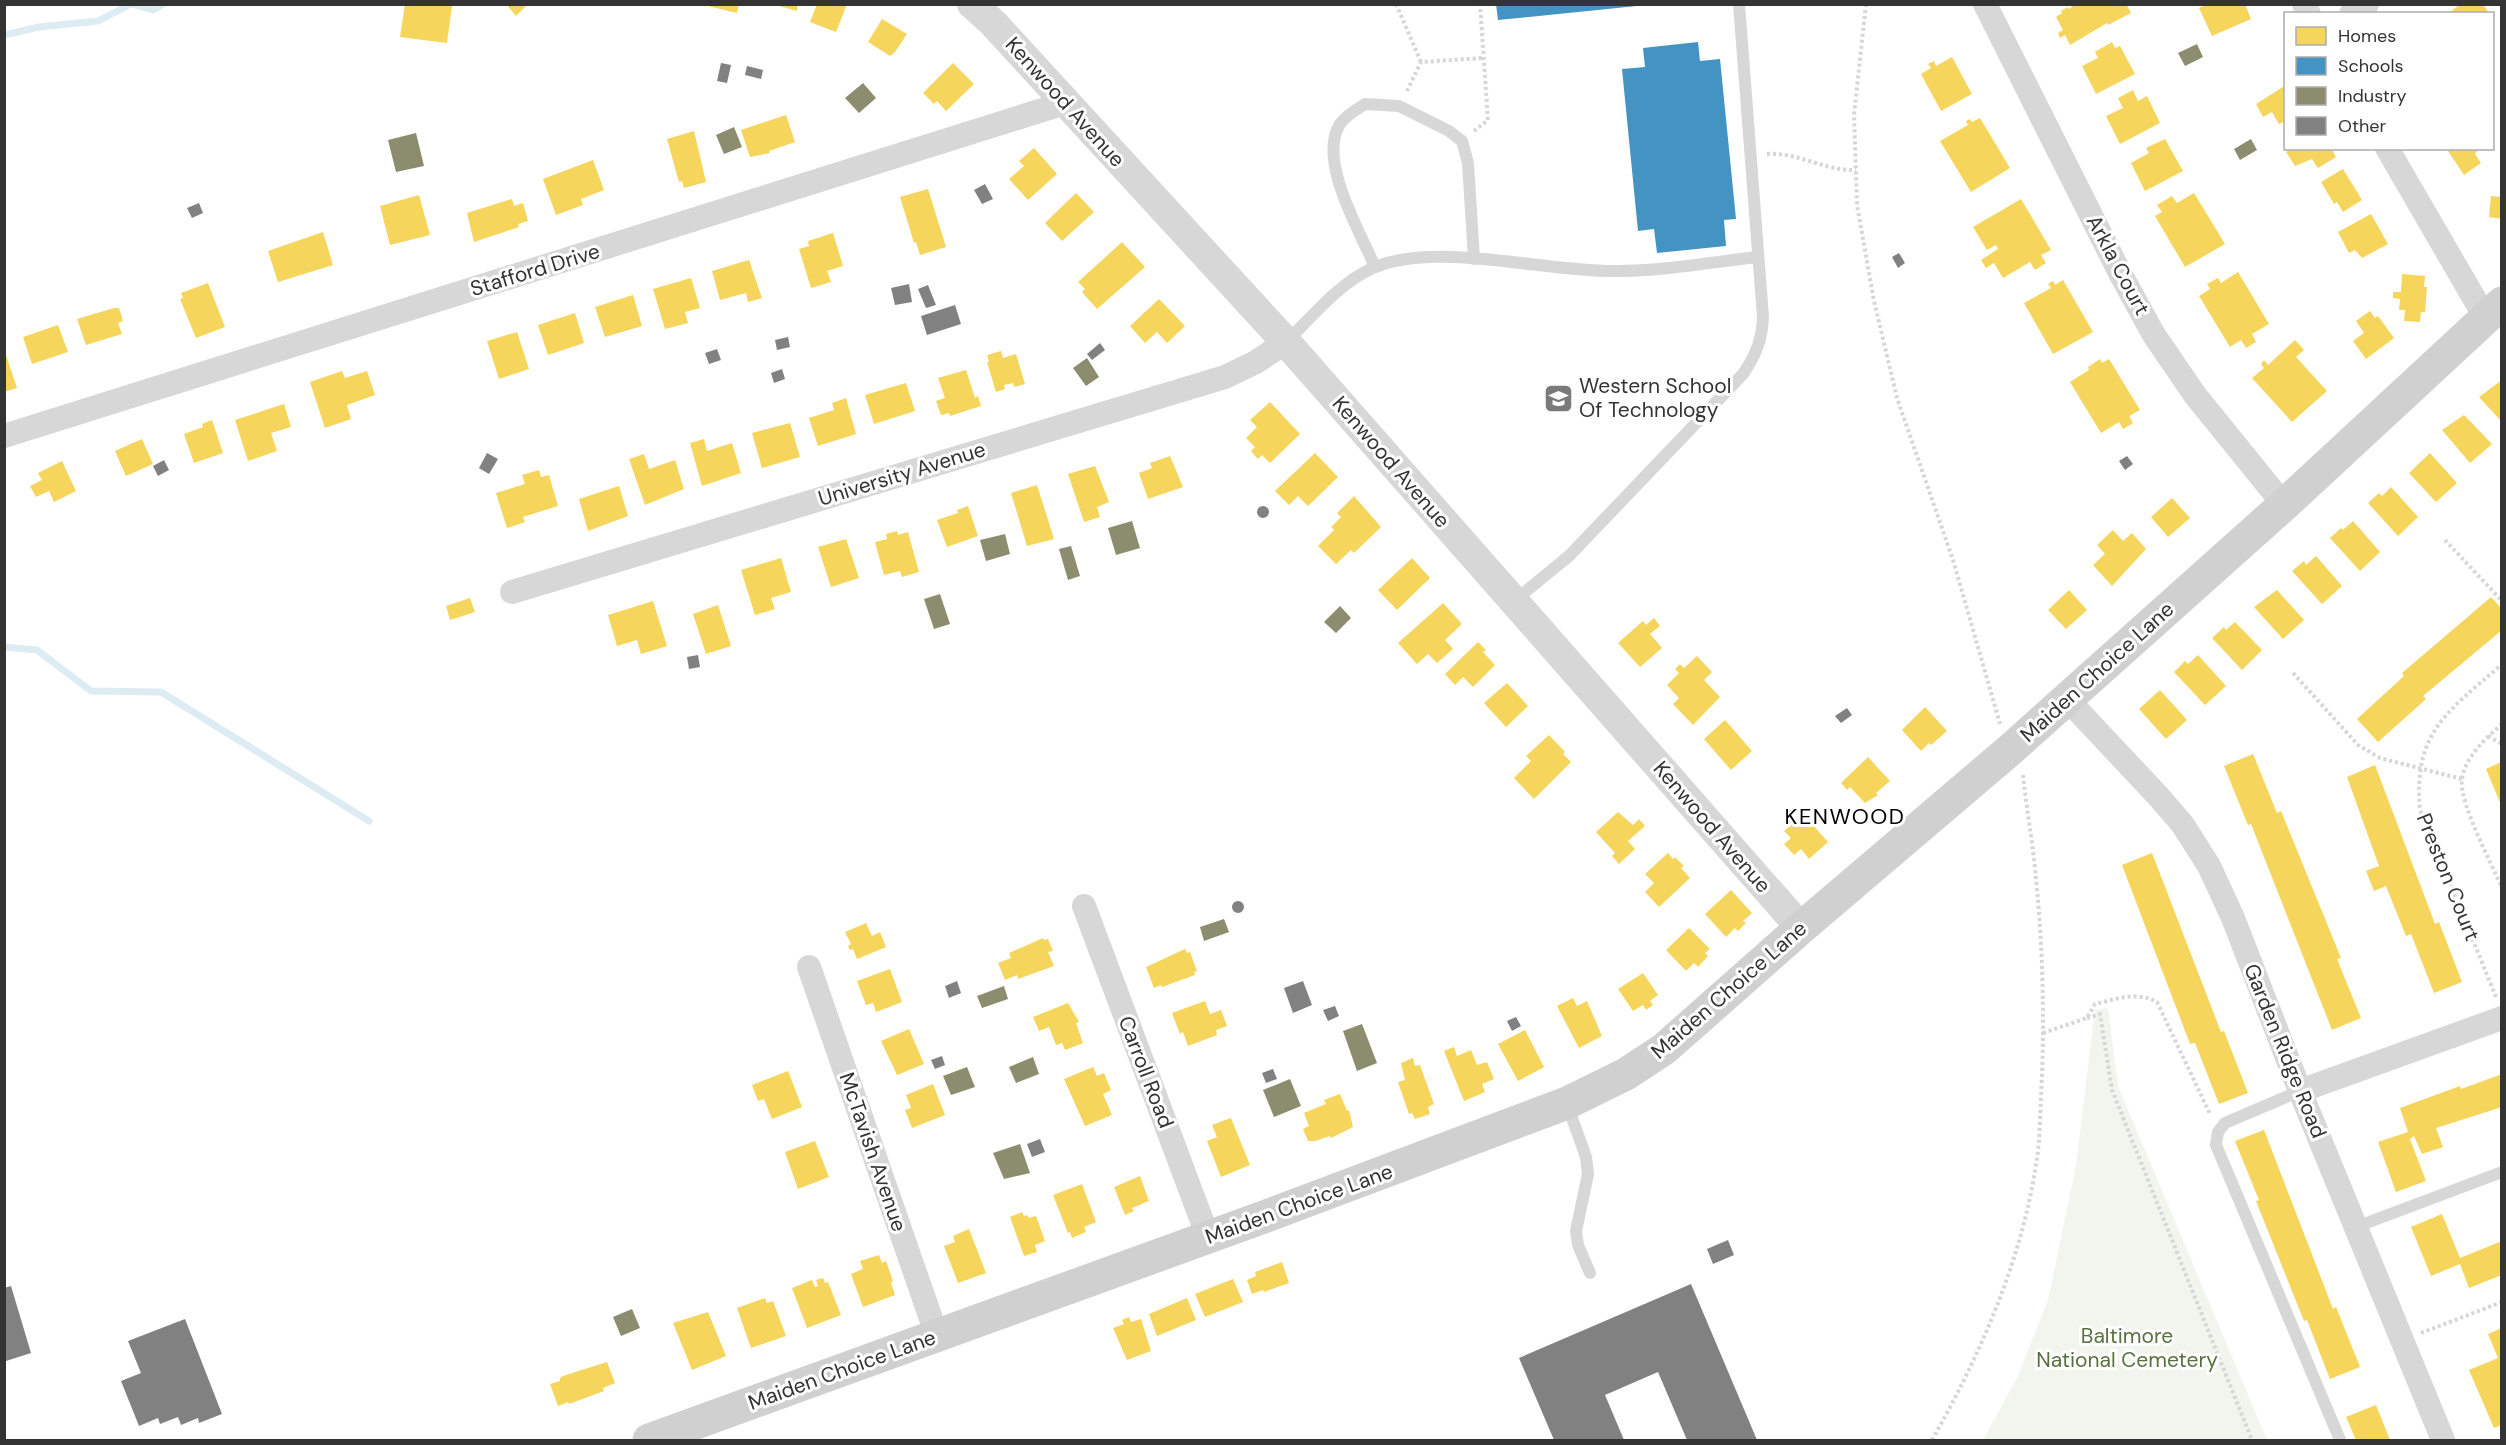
<svg xmlns="http://www.w3.org/2000/svg" width="2506" height="1445" font-family="'DM Sans',sans-serif">
	<style>
		.green { fill: #f1f5ed }
		.homes { fill: #f6d55c }
		.schools { fill: #4393c3 }
		.industry { fill: #8c8c6e }
		.lines { fill: none; stroke-linecap: round; stroke-linejoin: round }
		.stream { stroke: #ddebf3; stroke-width: 7 }
		.building { fill: #818181 }
		.path { stroke: #d6d6d6; stroke-width: 4; stroke-dasharray: 3 3; stroke-linecap: butt }
		.service { stroke: #d7d7d7; stroke-width: 12 }
		.minor { stroke: #d7d7d7; stroke-width: 24 }
		.tertiary { stroke: #d7d7d7; stroke-width: 30 }
		.secondary { stroke: #d0d0d0; stroke-width: 33 }
		.labels { text-anchor: middle; dominant-baseline: central; stroke-width: 6; stroke-linejoin: round; paint-order: stroke }
		.street-label { font-size: 21px; fill: #333; stroke: #fff }
		.poi-label { font-size: 21px; fill: #333; stroke: #fff; text-anchor: start }
		.park-label { font-size: 21px; fill: #56703f; stroke: #fff }
		.neighbourhood-label { font-size: 22px; letter-spacing: 1.5px; fill: #000; stroke: #fff }
	</style>
	<rect width="100%" height="100%" fill="#fff"/>
	<path class="green" d="M2108 1008 2118 1086 2267 1440H1983L2017 1378 2048 1300 2076 1166 2095 1010Z"/>
	<path class="homes" d="M405 4 452 6 447 43 400 37Z
		M506 4H528L516 16Z
		M700 4H739L737 13Z
		M772 4H798L797 11Z
		M817 4H847L836 32 810 22Z
		M2071 4H2126L2131 13 2108 25 2107 23 2070 45 2065 35 2060 38 2058 33 2063 30 2056 17 2062 13 2061 11 2068 7 2069 9 2072 7Z
		M2207 4H2245L2251 19 2212 36 2199 8Z
		M2461 4H2483L2488 12 2447 14Z
		M882 19 907 34 895 52 890 56 868 42Z
		M2112 42 2115 48 2120 46 2135 74 2096 94 2082 66 2098 58 2095 52Z
		M1952 57 1972 94 1941 111 1921 74 1931 68 1928 64 1934 61 1936 66Z
		M953 63 974 84 946 111 937 101 934 104 923 93Z
		M2286 85V121L2279 124 2272 112 2263 117 2256 104Z
		M2133 90 2138 101 2147 96 2160 123 2120 144 2106 116 2123 108 2118 98Z
		M786 115 795 142 769 151 770 153 750 157 741 130Z
		M1980 118 2010 168 1971 192 1940 141 1968 125 1966 121 1970 119 1972 122Z
		M694 131 706 182 684 188 682 181 679 182 667 139Z
		M2165 139 2183 171 2145 191 2131 163 2149 153 2146 148Z
		M1034 148 1057 174 1028 200 1009 179 1024 166 1019 161Z
		M2292 148H2331L2336 157 2318 168 2312 159 2295 166 2286 152Z
		M2446 148H2479L2475 154 2481 163 2464 175Z
		M593 160 604 190 581 199 583 205 556 215 543 179Z
		M2343 169 2362 200 2343 212 2337 202 2334 204 2321 182Z
		M928 189 946 247 920 255 916 242 914 243 900 197Z
		M1076 193 1094 212 1062 241 1045 223Z
		M2194 193 2225 244 2185 267 2155 216 2162 212 2157 205 2172 196 2177 203Z
		M419 195 430 235 390 245 380 206Z
		M2491 196 2502 197V219L2489 217Z
		M512 199 514 206 523 203 528 221 518 224 519 227 474 242 467 213Z
		M2021 199 2051 250 2041 255 2046 263 2035 270 2030 262 2003 278 1994 263 1986 268 1981 260 1998 249 1996 245 1987 250 1973 227Z
		M2371 214 2388 244 2362 258 2355 250 2349 253 2338 232Z
		M323 232 333 265 278 282 268 251Z
		M833 233 843 266 827 271 831 282 811 288 799 249 809 246 808 241Z
		M1122 242 1145 267 1097 309 1082 292 1085 289 1078 282Z
		M749 260 762 298 748 302 746 293 720 300 712 271Z
		M2238 272 2269 324 2252 334 2256 342 2246 348 2241 340 2230 347 2199 296 2210 289 2207 284 2218 278 2221 283Z
		M2402 274 2425 276 2424 287H2427L2425 312H2421L2420 322 2404 321 2405 310H2399L2400 299 2393 298V292H2401Z
		M691 278 700 308 685 312 688 323 665 329 653 289Z
		M2063 280 2093 332 2053 354 2024 303 2051 288 2048 284 2053 281 2055 285Z
		M208 283 225 327 196 338 180 299 183 298 181 293Z
		M633 295 642 326 605 337 595 307Z
		M1159 299 1185 326 1167 343 1157 332 1145 343 1130 326Z
		M114 308H119L123 321 118 323 122 334 86 345 77 319Z
		M2370 311 2375 318 2378 316 2394 338 2366 359 2353 341 2364 333 2356 321Z
		M575 313 584 343 548 355 538 325Z
		M58 325 68 352 32 364 23 337Z
		M517 332 529 369 499 379 487 341Z
		M2295 340 2304 350 2296 357 2327 391 2292 422 2252 378 2264 368 2261 364 2264 360 2268 365Z
		M4 349 17 388 4 392Z
		M1001 351 1003 358 1016 354 1025 384 1014 387 1013 383 1004 385 1005 389 996 392 987 362H989L987 355Z
		M2100 359 2102 363 2109 359 2140 410 2129 416 2133 423 2123 429 2119 422 2101 433 2070 382 2089 370 2088 367Z
		M966 370 975 398 978 396 981 406 950 416 949 413 941 415 936 401 945 398 938 378Z
		M342 371 345 378 367 371 375 395 347 405 351 419 325 428 310 382Z
		M2502 380V422L2479 397Z
		M906 383 915 411 874 424 865 395Z
		M846 398 856 434 818 446 809 418 834 410 832 403Z
		M1270 402 1300 434 1270 463 1262 455 1258 459 1251 451 1255 447 1246 438 1257 427 1250 420Z
		M284 404 291 427 271 433 277 451 248 461 235 420Z
		M2464 415 2492 444 2470 463 2442 430Z
		M212 420 223 453 194 463 184 434 203 427 202 424Z
		M790 423 800 457 762 468 752 433Z
		M142 439 153 464 126 476 115 451Z
		M704 439 707 451 732 443 741 473 702 486 690 443Z
		M1315 453 1338 477 1308 506 1298 496 1289 505 1275 491Z
		M2430 453 2457 483 2436 502 2409 473Z
		M644 454 649 469 675 460 684 489 645 505 629 459Z
		M1170 456 1183 487 1148 499 1139 473 1152 468 1150 463Z
		M62 461 76 491 54 502 49 491 36 497 30 486 42 480 38 473Z
		M1095 466 1109 502 1097 507 1100 517 1084 522 1068 474Z
		M539 470 541 477 549 475 558 506 523 517 525 522 507 528 496 493 525 484 522 475Z
		M1037 485 1054 539 1027 546 1011 493Z
		M619 486 628 516 588 531 579 499Z
		M2391 487 2418 517 2398 536 2368 503 2379 493 2382 496Z
		M1354 496 1381 527 1354 553 1351 550 1336 564 1318 546 1334 530 1331 527 1341 517 1337 513Z
		M2172 498 2190 518 2168 537 2151 517Z
		M968 506 978 536 947 547 937 520 958 513 957 510Z
		M2353 521 2380 552 2360 571 2330 538 2341 528 2343 530Z
		M2113 530 2123 541 2132 533 2146 549 2112 586 2093 565 2105 554 2097 545Z
		M897 531 898 535 908 532 919 572 902 577 900 571 884 575 875 542 887 539 886 534Z
		M846 539 859 578 831 587 818 547Z
		M2316 556 2342 586 2322 604 2292 571 2304 561 2306 565Z
		M781 558 791 592 771 598 775 609 755 615 741 570Z
		M1412 558 1430 578 1397 610 1378 590Z
		M2069 590 2087 610 2066 629 2048 610Z
		M2277 590 2304 620 2283 639 2254 607Z
		M2491 597 2502 609V630L2423 696 2426 699 2378 742 2357 719 2404 676 2402 673Z
		M470 598 475 612 450 620 446 606Z
		M653 601 667 646 641 654 637 640 617 646 608 615Z
		M1443 603 1462 624 1445 640 1453 649 1437 663 1428 654 1417 664 1398 643Z
		M718 605 731 646 706 654 693 614Z
		M1654 618 1660 626 1650 634 1662 648 1640 667 1618 643 1643 621 1646 625Z
		M2235 622 2262 650 2242 670 2212 638 2224 627 2226 630Z
		M1478 642 1486 650 1483 652 1495 665 1473 687 1463 677 1455 685 1445 674Z
		M2198 655 2226 686 2205 705 2174 672 2185 661 2188 664Z
		M1697 656 1712 672 1704 680 1720 697 1693 725 1673 704 1679 698 1667 685 1679 673 1675 669 1680 664 1684 668Z
		M1507 683 1528 706 1506 727 1484 703Z
		M2160 690 2187 720 2166 739 2139 709Z
		M1925 707 1947 731 1931 745 1929 743 1921 751 1902 730Z
		M1725 720 1752 751 1731 770 1704 739Z
		M1549 735 1565 752 1563 754 1571 762 1534 799 1514 778 1531 761 1526 756Z
		M2253 754 2277 813 2281 811 2341 958 2337 959 2361 1018 2332 1030 2251 824 2248 825 2224 766Z
		M1868 757 1890 781 1876 793 1878 795 1865 803 1850 787 1847 790 1841 783Z
		M2501 762V805L2486 769Z
		M2375 765 2435 924 2439 922 2462 982 2434 993 2411 934 2406 936 2386 886 2374 891 2366 871 2379 866 2347 777Z
		M1618 812 1633 825 1639 819 1645 826 1628 841 1635 849 1619 864 1612 856 1615 853 1596 832Z
		M1803 814 1828 842 1809 859 1801 849 1794 855 1784 844 1791 838 1784 831Z
		M1668 853 1673 859 1675 857 1684 866 1681 868 1690 878 1659 907 1645 892 1654 883 1645 874Z
		M2152 853 2221 1032 2224 1031 2248 1093 2219 1104 2195 1043 2190 1044 2122 865Z
		M1731 890 1752 913 1743 921 1746 923 1738 931 1735 928 1726 937 1705 914Z
		M866 923 872 936 880 932 886 947 857 959 853 949 850 950 848 946 851 944 845 932Z
		M1689 928 1710 949 1705 953 1708 956 1698 967 1694 963 1686 971 1666 950Z
		M1043 938 1044 940 1048 939 1053 951 1048 952 1054 966 1018 979 1017 975 1005 980 998 963 1011 958 1009 953Z
		M1185 949 1187 953 1190 952 1197 971 1194 972 1195 975 1162 987 1161 985 1154 988 1146 967Z
		M890 969 902 1002 876 1012 873 1003 866 1005 857 981Z
		M1643 973 1658 995 1650 1001 1653 1005 1646 1010 1643 1005 1633 1011 1618 989Z
		M1573 998 1577 1006 1587 1001 1602 1036 1579 1048 1557 1006Z
		M1205 1001 1210 1014 1221 1010 1227 1026 1216 1030 1217 1035 1188 1046 1183 1032 1180 1034 1172 1013Z
		M1068 1003 1079 1022 1076 1023 1083 1043 1065 1050 1062 1043 1056 1045 1049 1027 1039 1031 1033 1017Z
		M909 1029 924 1064 897 1075 881 1041Z
		M1525 1030 1544 1067 1518 1081 1498 1044Z
		M1454 1047 1457 1056 1471 1050 1477 1065 1487 1062 1494 1079 1482 1084 1485 1092 1464 1101 1444 1051Z
		M1413 1058 1415 1066 1420 1065 1434 1104 1428 1107 1430 1114 1415 1119 1412 1113 1409 1114 1398 1082 1405 1080 1401 1063Z
		M1093 1067 1097 1076 1104 1073 1111 1090 1103 1094 1112 1115 1085 1126 1064 1079Z
		M788 1071 802 1107 772 1119 764 1099 758 1101 752 1085Z
		M2502 1074V1107L2436 1128 2443 1147 2422 1154 2414 1136 2410 1139 2426 1181 2396 1192 2378 1142 2408 1132 2400 1108 2460 1086 2461 1089Z
		M933 1084 945 1115 912 1128 905 1110 911 1108 906 1095Z
		M1340 1094 1347 1111 1349 1110 1353 1127 1331 1138 1330 1136 1315 1141H1308L1303 1129 1309 1126 1304 1113 1326 1104 1324 1100Z
		M1231 1118 1250 1165 1221 1177 1207 1141 1217 1137 1212 1125Z
		M2264 1130 2333 1309 2336 1307 2360 1367 2330 1379 2307 1320 2304 1321 2256 1201 2259 1200 2235 1141Z
		M815 1141 829 1177 798 1189 785 1152Z
		M1140 1176 1149 1201 1132 1208 1134 1211 1125 1215 1114 1187Z
		M1082 1184 1096 1222 1084 1227 1086 1232 1072 1238 1070 1232 1068 1233 1053 1195Z
		M1022 1212 1024 1216 1027 1215 1029 1218 1036 1216 1045 1241 1035 1245 1037 1252 1024 1256 1010 1217Z
		M2442 1214 2460 1258 2502 1241V1275L2469 1288 2460 1264 2431 1276 2411 1227Z
		M969 1229 986 1273 958 1283 944 1246 955 1242 953 1236Z
		M879 1255 882 1263 886 1261 893 1281 891 1283 895 1295 863 1307 851 1274 863 1269 860 1261Z
		M1282 1262 1289 1283 1264 1292 1263 1290 1252 1294 1247 1280 1256 1276 1255 1272Z
		M823 1278 825 1283 828 1282 841 1315 807 1328 792 1288 812 1280 815 1287 818 1286 816 1280Z
		M1233 1279 1243 1302 1205 1317 1195 1294Z
		M765 1298 767 1303 773 1301 786 1336 751 1348 737 1308Z
		M1187 1298 1196 1320 1157 1336 1149 1314Z
		M708 1312 726 1356 692 1370 673 1323Z
		M1129 1317 1131 1322 1141 1319 1151 1351 1127 1360 1113 1328 1124 1324 1122 1320Z
		M2502 1328V1425L2494 1428 2469 1370 2498 1358 2488 1334Z
		M607 1362 615 1383 603 1388 604 1391 569 1404 568 1402 558 1406 550 1384 560 1381V1378L563 1376Z
		M2376 1405 2390 1440H2356L2346 1417Z"/>
	<path class="schools" d="M1496 4H1637V6L1498 20Z
		M1698 42 1700 61 1720 59 1736 219 1724 220 1726 246 1657 253 1654 229 1638 231 1622 69 1645 67 1643 48Z"/>
	<path class="industry" d="M2197 44 2203 57 2185 66 2178 53Z
		M863 83 876 98 859 113 845 98Z
		M734 127 742 147 724 154 716 135Z
		M416 133 424 166 396 172 388 140Z
		M2251 139 2257 150 2240 160 2234 149Z
		M1087 358 1099 377 1086 386 1073 368Z
		M1132 521 1140 548 1116 555 1108 528Z
		M1005 534 1010 554 986 561 980 540Z
		M1071 546 1080 576 1068 580 1059 549Z
		M940 594 950 624 934 629 924 599Z
		M1340 606 1351 618 1336 633 1324 622Z
		M1224 919 1229 932 1204 941 1200 927Z
		M1004 986 1008 999 982 1008 977 996Z
		M1362 1024 1377 1063 1357 1071 1343 1031Z
		M1033 1057 1039 1074 1016 1083 1009 1067Z
		M967 1067 975 1087 951 1095 943 1076Z
		M1290 1079 1301 1106 1274 1117 1263 1090Z
		M1020 1144 1030 1173 1004 1179 993 1153Z
		M632 1309 640 1328 621 1336 613 1317Z"/>
	<g class="lines">
		<path class="stream" d="M132 4 153 10 163 4
			M4 35 39 27 98 21 131 4
			M4 647 37 650 91 691 161 692 369 821"/>
	</g>
	<path class="building" d="M721 63 731 65 727 83 717 81Z
		M747 66 763 70 761 79 745 75Z
		M985 184 993 199 982 204 974 190Z
		M199 203 203 213 192 218 187 208Z
		M1899 253 1905 263 1898 268 1892 257Z
		M909 284 912 302 895 305 891 288Z
		M928 285 936 305 926 308 918 289Z
		M955 305 961 324 927 335 921 316Z
		M788 337 790 347 777 350 775 340Z
		M1100 343 1105 350 1092 360 1087 354Z
		M717 349 721 360 709 364 705 353Z
		M782 369 785 379 774 383 771 373Z
		M487 453 498 459 489 474 479 468Z
		M2127 456 2133 464 2125 470 2119 461Z
		M164 460 169 470 158 476 153 466Z
		M1257 512a6 6 0 1 1 12 0a6 6 0 1 1-12 0Z
		M698 655 700 667 689 669 687 657Z
		M1847 708 1852 715 1841 723 1835 716Z
		M1232 907a6 6 0 1 1 12 0a6 6 0 1 1-12 0Z
		M957 981 961 993 949 998 945 986Z
		M1303 981 1312 1005 1293 1013 1284 988Z
		M1335 1006 1339 1016 1328 1021 1323 1010Z
		M1516 1017 1521 1026 1512 1031 1507 1021Z
		M942 1056 945 1065 935 1069 931 1060Z
		M1273 1069 1277 1079 1266 1083 1262 1073Z
		M1040 1139 1045 1152 1032 1157 1027 1144Z
		M1728 1240 1734 1255 1713 1264 1707 1249Z
		M1691 1284 1757 1440H1687L1658 1372 1605 1395 1624 1440H1554L1519 1358Z
		M11 1286 31 1353 6 1361 4 1288Z
		M185 1319 222 1414 199 1423 198 1418 181 1425 178 1417 160 1424 158 1418 139 1426 121 1381 141 1373 128 1341Z"/>
	<g class="lines">
		<path class="path" d="M1396 4 1421 62
			M1866 4 1854 115 1857 205 1874 301 1897 398 1953 560 2000 724
			M1407 91 1421 62 1484 58
			M1474 131 1488 120 1480 4
			M1767 154C1798 152 1825 171 1856 170
			M2445 540 2502 601
			M2293 673 2358 745 2380 758 2462 779
			M2502 724C2486 738 2464 758 2462 780 2459 803 2492 864 2502 888
			M2488 736 2502 744
			M2496 997 2420 810C2413 731 2448 712 2502 664
			M2087 1018 2100 1014 2112 1090 2252 1440
			M2043 1033 2087 1018 2095 1004C2116 999 2137 991 2157 1002L2210 1114
			M2421 1333 2502 1302
			M1932 1440C1982 1352 2025 1253 2038 1151 2040 1133 2040 1115 2041 1097 2045 1021 2043 944 2035 869 2032 837 2026 806 2023 774"/>
		<path class="service" d="M1375 267C1360 231 1317 160 1340 124 1346 115 1356 110 1365 104L1399 106 1449 131 1462 141 1468 163 1474 259
			M1287 341C1313 316 1339 283 1373 268 1436 240 1547 273 1617 271 1664 271 1712 262 1758 257
			M1514 601 1569 556 1743 374C1756 355 1762 340 1763 317L1739 4
			M2300 1091 2225 1123 2218 1132 2216 1145 2340 1440
			M1567 1104 1586 1157 1588 1174 1576 1231 1578 1245 1590 1273
			M2356 1227 2502 1172"/>
		<path class="minor" d="M1985 4 2121 275 2154 335 2195 395 2284 505
			M2304 4 2309 14
			M2351 14 2367 4
			M2387 148 2485 317
			M4 436 1065 103
			M512 592 1225 377 1256 362 1286 342
			M2067 699 2159 797 2183 825 2209 866 2233 918 2300 1091 2443 1440
			M1084 906 1208 1237
			M809 967 937 1336
			M2300 1091 2502 1018"/>
		<path class="tertiary" d="M972 4 993 23 1286 342 1801 928"/>
		<path class="secondary" d="M649 1440 1261 1218 1567 1103 1626 1074 1664 1049 1801 928 2011 749 2284 505 2502 303"/>
	</g>
	<defs>
		<symbol id="school-square" viewBox="-11 -11 22 22"><rect x="-9" y="-9" width="18" height="18" rx="4" fill="#7a7a7a" stroke="#fff"/><path d="M0-5L7-2L0 1L-7-2ZM-4 1L0 2.5L4 1V4Q0 6-4 4Z" fill="#fff"/></symbol>
	</defs>
	<g fill-rule="evenodd">
		<use href="#school-square" x="1542" y="382" width="33" height="33"/>
	</g>
	<g class="labels">
		<g class="street-label">
			<text transform="translate(1065 102) rotate(48)">Kenwood Avenue</text>
			<text transform="translate(2118 265) rotate(62)">Arkla Court</text>
			<text transform="translate(535 270) rotate(-17)">Stafford Drive</text>
			<text transform="translate(1391 462) rotate(49)">Kenwood Avenue</text>
			<text transform="translate(902 474) rotate(-17)">University Avenue</text>
			<text transform="translate(2097 672) rotate(-42)">Maiden Choice Lane</text>
			<text transform="translate(1712 827) rotate(49)">Kenwood Avenue</text>
			<text transform="translate(2448 877) rotate(68)">Preston Court</text>
			<text transform="translate(1729 990) rotate(-41)">Maiden Choice Lane</text>
			<text transform="translate(2285 1051) rotate(68)">Garden Ridge Road</text>
			<text transform="translate(1146 1072) rotate(69)">Carroll Road</text>
			<text transform="translate(873 1152) rotate(71)">McTavish Avenue</text>
			<text transform="translate(1299 1204) rotate(-20)">Maiden Choice Lane</text>
			<text transform="translate(842 1370) rotate(-20)">Maiden Choice Lane</text>
		</g>
		<g class="poi-label">
			<text x="1579" y="386">Western School<tspan x="1579" dy="24">Of Technology</tspan></text>
		</g>
		<g class="park-label">
			<text x="2127" y="1336">Baltimore<tspan x="2127" dy="24">National Cemetery</tspan></text>
		</g>
		<g class="neighbourhood-label">
			<text x="1845" y="816">KENWOOD</text>
		</g>
	</g>
	<rect width="2506" height="1445" fill="none" stroke="#333333" stroke-width="12"/>
	<rect x="2284" y="12" width="210" height="138" fill="#ffffff" stroke="#adadad" stroke-width="1.5"/>
	<rect x="2296" y="27" width="30" height="18" fill="#f6d55c" stroke="#adadad" stroke-width="1.5"/>
	<text x="2338" y="42" font-size="18" fill="#333333">Homes</text>
	<rect x="2296" y="57" width="30" height="18" fill="#4393c3" stroke="#adadad" stroke-width="1.5"/>
	<text x="2338" y="72" font-size="18" fill="#333333">Schools</text>
	<rect x="2296" y="87" width="30" height="18" fill="#8c8c6e" stroke="#adadad" stroke-width="1.5"/>
	<text x="2338" y="102" font-size="18" fill="#333333">Industry</text>
	<rect x="2296" y="117" width="30" height="18" fill="#818181" stroke="#adadad" stroke-width="1.5"/>
	<text x="2338" y="132" font-size="18" fill="#333333">Other</text>
</svg>
